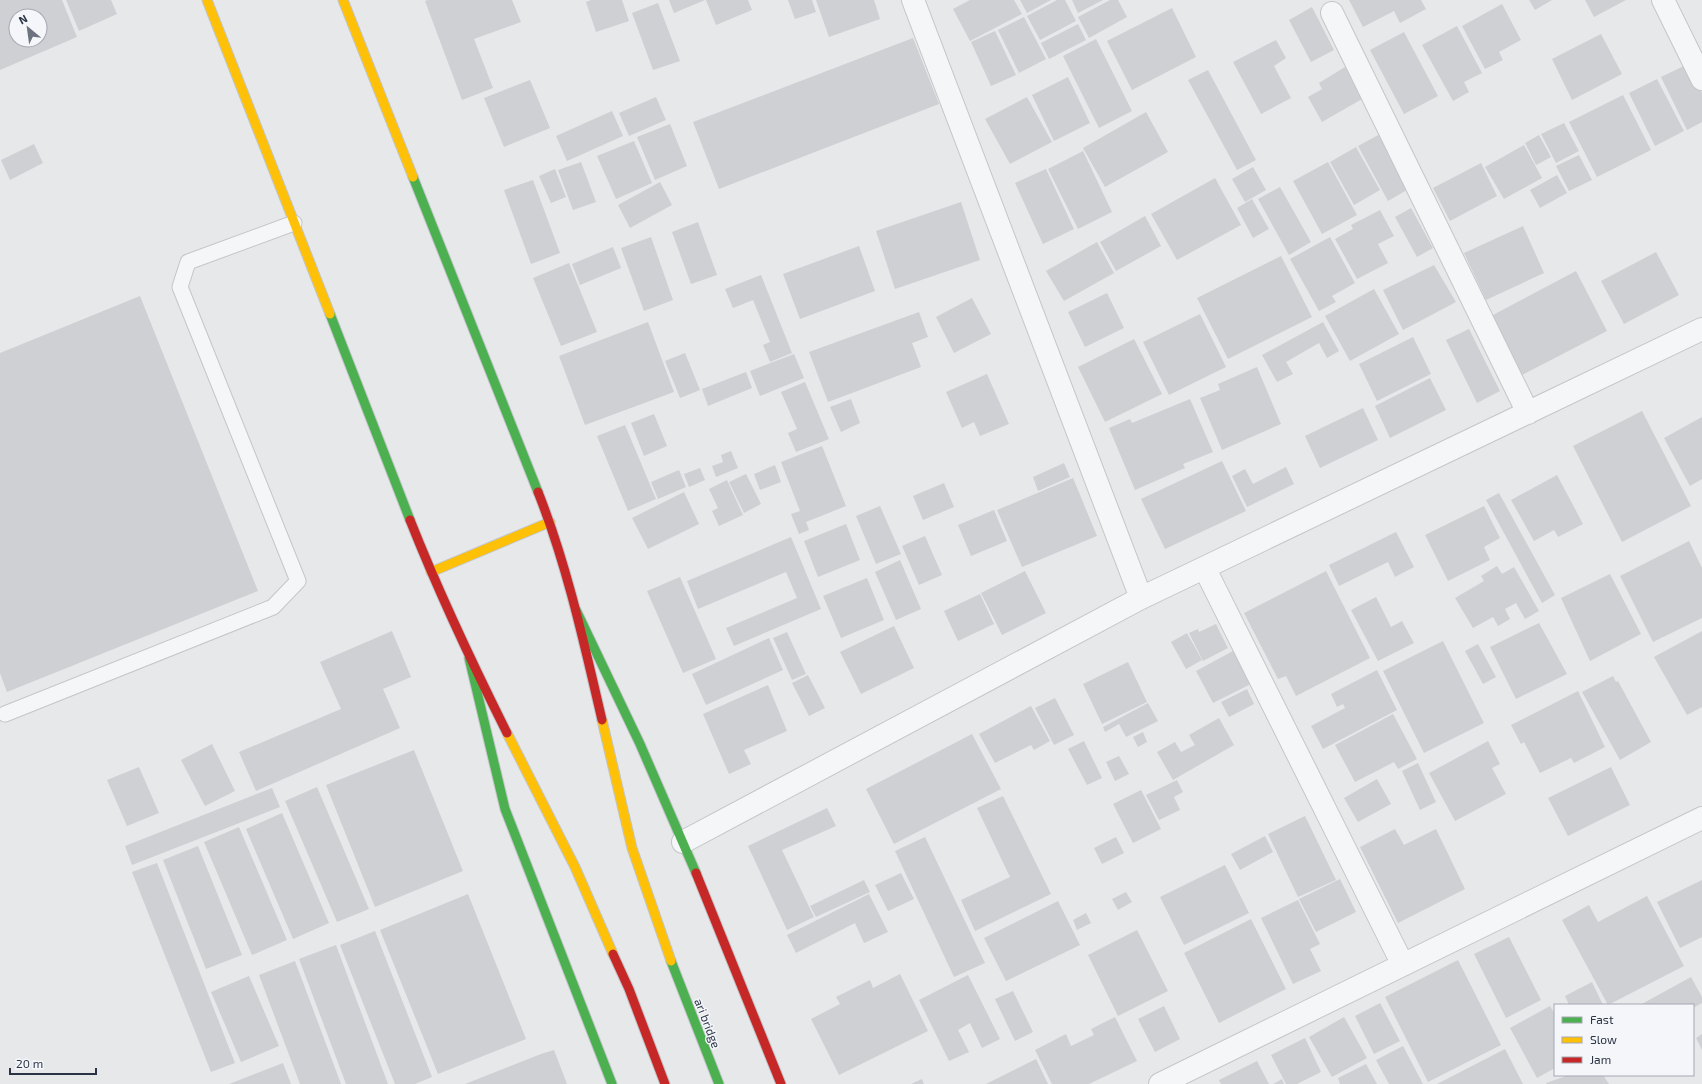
<svg xmlns="http://www.w3.org/2000/svg" width="1702" height="1084" font-family="'Exo 2',sans-serif">
	<style>
		.building { fill: #ced0d3; fill-rule: evenodd }
		.lines { fill: none; stroke-linecap: round; stroke-linejoin: round }
		.lane-casing { stroke: #c4c6c8; stroke-width: 17 }
		.street-casing { stroke: #c4c6c8; stroke-width: 24 }
		.fast-casing { stroke: #c2c5c8; stroke-width: 11 }
		.slow-casing { stroke: #c2c5c8; stroke-width: 11 }
		.jam-casing { stroke: #c2c5c8; stroke-width: 11 }
		.lane { stroke: #f5f6f7; stroke-width: 15 }
		.street { stroke: #f5f6f7; stroke-width: 22 }
		.fast { stroke: #4caf50; stroke-width: 9 }
		.slow { stroke: #ffc107; stroke-width: 9 }
		.jam { stroke: #c62828; stroke-width: 9 }
		.labels { text-anchor: middle; dominant-baseline: central; stroke-width: 3; stroke-linejoin: round; paint-order: stroke }
		.street-label { font-size: 12px; fill: #2b3445; stroke: #f4f6f9 }
	</style>
	<rect width="100%" height="100%" fill="#e6e8ea"/>
	<path class="building" d="M0 0H62L77 37 0 70ZM16 16H40V40H16Z
		M66 0H111L117 14 79 31Z
		M428 0H512L521 22 474 39 493 88 462 100 425 1Z
		M591 0H622L629 21 596 32 586 2Z
		M669 0H705L674 13Z
		M706 0H748L752 10 716 25Z
		M788 0H812L816 12 795 19Z
		M816 0H874L880 19 829 37Z
		M970 0H1014L1022 14 970 41 953 9Z
		M1020 0H1051L1027 13Z
		M1057 0H1065L1076 21 1040 40 1027 16Z
		M1072 0H1103L1078 13Z
		M1110 0H1118L1127 17 1089 38 1078 17Z
		M1349 0H1421L1426 9 1400 23 1394 11 1363 27Z
		M1529 0H1552L1535 10Z
		M1585 0H1626L1594 17Z
		M658 3 680 61 653 70 632 13Z
		M1502 4 1521 40 1499 52 1503 60 1485 69 1462 26Z
		M1312 7 1334 50 1311 62 1289 20Z
		M1172 8 1196 57 1132 90 1107 41Z
		M1024 17 1046 59 1019 73 998 30Z
		M1078 24 1086 40 1049 59 1041 43Z
		M1457 26 1482 73 1464 82 1469 92 1453 101 1422 45Z
		M995 31 1016 75 991 86 971 42Z
		M1404 32 1438 96 1404 114 1370 50Z
		M1601 34 1622 74 1572 100 1552 59Z
		M913 38 939 104 719 189 693 122Z
		M1096 39 1132 111 1099 128 1063 56Z
		M1276 40 1286 58 1274 66 1291 98 1261 114 1233 62Z
		M1688 64 1702 93V122L1687 130 1661 77Z
		M1345 67 1362 99 1322 122 1308 97 1322 89 1319 83Z
		M1208 70 1256 160 1237 170 1188 80Z
		M1068 77 1090 123 1054 141 1032 95Z
		M1657 79 1684 131 1655 146 1629 93Z
		M530 80 550 128 504 147 484 98Z
		M1623 95 1651 150 1597 177 1569 122Z
		M656 97 666 120 629 136 619 113Z
		M1027 97 1052 142 1010 164 985 119Z
		M612 111 623 136 567 161 556 136Z
		M1146 112 1168 152 1105 187 1083 148Z
		M1564 123 1579 151 1556 163 1541 134Z
		M670 124 687 166 655 180 637 137Z
		M1382 133 1412 187 1388 201 1358 146Z
		M1539 135 1551 157 1536 165 1525 143Z
		M634 141 652 183 616 199 597 156Z
		M34 144 43 163 10 180 1 160Z
		M1524 145 1542 178 1504 199 1485 167Z
		M1356 147 1380 190 1354 205 1330 162Z
		M1083 151 1112 212 1078 229 1048 169Z
		M1579 155 1592 180 1569 191 1556 166Z
		M581 162 596 202 573 210 558 170Z
		M1328 162 1357 215 1322 234 1293 181Z
		M1481 163 1497 196 1450 221 1433 188Z
		M1253 167 1266 190 1245 202 1232 179Z
		M555 169 566 197 551 203 539 176Z
		M1046 169 1074 229 1043 244 1015 183Z
		M1557 175 1567 193 1540 208 1530 190Z
		M1215 178 1241 225 1177 260 1151 214Z
		M533 180 560 253 531 264 504 190Z
		M660 182 672 205 630 228 618 205Z
		M1280 187 1311 242 1289 255 1258 199Z
		M1252 199 1269 229 1253 238 1237 208Z
		M961 202 980 260 895 289 876 231Z
		M1411 208 1433 248 1417 257 1395 217Z
		M1380 210 1394 236 1378 244 1388 263 1357 279 1335 239 1353 229 1351 225Z
		M1145 216 1161 246 1116 271 1100 242Z
		M698 222 717 275 691 284 672 232Z
		M1523 226 1544 273 1486 300 1464 253Z
		M651 237 673 300 644 311 621 248Z
		M1330 237 1355 283 1332 296 1336 302 1319 311 1290 259Z
		M1097 242 1114 273 1064 301 1046 271Z
		M859 246 875 291 800 319 783 274Z
		M613 247 621 268 580 285 572 264Z
		M1656 252 1679 295 1624 324 1601 281Z
		M1281 256 1312 317 1228 359 1197 298Z
		M569 263 597 332 561 346 533 278Z
		M1434 265 1456 302 1403 330 1383 290Z
		M1576 271 1607 331 1522 375 1491 316Z
		M761 275 792 353 770 362 763 345 770 342 753 300 733 308 725 289Z
		M1374 289 1399 334 1350 361 1325 316Z
		M1107 293 1124 328 1085 347 1068 312Z
		M140 296 258 591 7 692 0 673V353Z
		M972 298 991 334 954 353 936 317Z
		M919 312 928 337 912 343 921 367 828 402 809 352Z
		M1200 314 1226 367 1169 395 1143 342Z
		M648 322 674 392 585 425 559 356Z
		M1323 322 1339 351 1327 358 1319 343 1286 362 1293 374 1277 382 1262 355Z
		M1469 329 1500 391 1477 403 1446 340Z
		M1413 337 1431 374 1377 401 1359 364Z
		M1134 339 1162 394 1105 422 1078 367Z
		M685 353 700 390 680 398 665 361Z
		M794 354 804 378 760 396 750 371Z
		M1257 367 1281 424 1222 450 1200 398 1220 390 1218 384Z
		M746 372 752 388 708 406 702 389Z
		M987 374 1009 424 980 436 974 422 962 428 946 392Z
		M1430 378 1446 410 1390 438 1375 406Z
		M805 382 829 439 796 452 788 433 797 429 781 392Z
		M851 399 860 423 841 432 830 407Z
		M1190 399 1213 452 1183 464 1185 468 1135 490 1109 428 1130 419 1132 423Z
		M1363 408 1378 440 1320 468 1305 436Z
		M1642 411 1691 506 1622 542 1573 446Z
		M654 414 667 446 644 456 631 423Z
		M1702 417V479L1690 486 1664 438Z
		M625 425 656 499 628 511 597 436Z
		M822 446 846 506 806 522 809 530 799 534 791 514 800 511 781 462Z
		M731 451 738 468 716 477 712 466 723 462 721 455Z
		M1222 461 1246 511 1165 549 1141 499Z
		M1064 463 1070 477 1038 491 1033 477Z
		M775 465 781 482 760 490 754 474Z
		M1286 467 1294 484 1247 507 1232 476 1245 469 1253 484Z
		M700 468 705 480 689 487 684 474Z
		M679 470 686 487 658 499 651 482Z
		M746 474 761 504 744 513 729 482Z
		M1557 475 1583 524 1558 537 1554 530 1534 541 1511 500Z
		M1073 478 1097 536 1022 567 997 510Z
		M727 480 743 515 719 526 712 511 718 508 709 489Z
		M944 483 954 507 923 520 913 496Z
		M684 492 699 524 648 549 632 518Z
		M1499 493 1555 595 1542 603 1486 500Z
		M880 506 901 554 876 564 856 516Z
		M1484 506 1500 538 1484 547 1490 560 1448 581 1425 535Z
		M994 510 1007 541 971 556 958 525Z
		M846 524 860 560 818 577 804 541Z
		M1396 532 1414 567 1395 577 1388 562 1339 586 1329 565Z
		M925 536 942 575 919 585 902 546Z
		M791 537 821 609 734 646 726 628 797 598 786 572 698 609 687 581Z
		M1689 541 1702 568V618L1653 642 1620 576Z
		M900 560 921 609 896 620 875 572Z
		M1497 566 1502 574 1514 567 1539 611 1525 619 1516 603 1505 609 1510 619 1498 626 1493 617 1473 628 1455 598 1484 581 1481 576Z
		M1025 571 1046 613 1002 635 981 593Z
		M1326 571 1370 658 1296 696 1286 676 1278 679 1244 613Z
		M1610 574 1641 634 1590 661 1561 598Z
		M680 577 716 659 683 673 647 591Z
		M867 578 884 620 841 638 823 596Z
		M980 594 994 624 958 641 944 611Z
		M1376 597 1391 627 1402 621 1414 643 1378 661 1351 610Z
		M1539 623 1567 674 1516 699 1490 647Z
		M1216 624 1228 648 1203 661 1189 633 1198 629 1199 632Z
		M894 626 914 668 861 694 840 652Z
		M392 631 411 677 383 689 400 728 256 791 239 752 341 709 320 662Z
		M1702 631V707L1687 715 1654 657Z
		M787 632 806 674 792 680 773 638Z
		M1187 633 1202 660 1186 669 1171 642Z
		M769 638 783 670 706 705 692 674Z
		M1443 641 1484 723 1424 753 1383 671Z
		M1478 644 1496 677 1483 684 1465 651Z
		M1233 651 1251 684 1213 703 1196 671Z
		M1128 662 1147 702 1102 724 1083 684Z
		M1377 670 1397 710 1323 749 1311 726 1345 708 1343 704 1337 707 1331 694Z
		M808 675 825 708 809 716 792 683Z
		M1613 676 1616 682 1618 681 1651 742 1620 760 1582 692Z
		M768 685 787 731 744 750 751 764 729 774 703 714Z
		M1247 689 1254 704 1229 717 1221 702Z
		M1578 691 1605 747 1574 763 1571 758 1540 773 1524 742 1521 744 1511 725Z
		M1055 698 1074 735 1054 745 1035 708Z
		M1148 703 1158 721 1126 737 1119 724 1105 732 1103 727Z
		M1031 706 1050 741 1034 750 1031 745 995 763 979 734Z
		M1393 714 1417 759 1398 769 1394 762 1355 782 1335 745Z
		M1219 718 1234 745 1173 780 1157 752 1175 742 1181 752 1195 745 1189 735Z
		M1143 732 1147 742 1138 747 1133 737Z
		M972 734 1001 789 894 844 866 789Z
		M1084 741 1102 778 1087 785 1068 749Z
		M1488 741 1500 764 1492 768 1506 794 1455 821 1429 773Z
		M212 744 235 791 205 806 181 760Z
		M414 750 463 871 375 907 326 785Z
		M1119 756 1129 774 1115 781 1106 762Z
		M1418 763 1436 802 1420 810 1402 771Z
		M139 767 159 813 127 826 107 780Z
		M1611 767 1630 805 1568 836 1548 798Z
		M1377 779 1391 804 1358 822 1344 798Z
		M1177 780 1183 792 1174 797 1180 810 1159 820 1146 795Z
		M317 787 369 909 337 922 285 801Z
		M272 788 280 807 132 865 125 846Z
		M1141 790 1161 829 1133 843 1113 804Z
		M1003 796 1051 894 975 931 961 900 1010 877 977 808Z
		M827 808 836 826 782 850 814 917 787 930 748 846Z
		M282 813 329 923 293 939 246 829Z
		M1305 816 1336 880 1298 897 1268 834Z
		M239 827 287 940 252 955 204 842Z
		M1395 829 1404 845 1436 829 1465 889 1398 923 1360 847Z
		M1265 836 1273 852 1240 870 1231 854Z
		M925 837 985 963 954 977 895 851Z
		M1116 837 1124 853 1102 864 1094 848Z
		M198 846 242 955 206 969 163 860Z
		M157 863 235 1063 211 1072 132 872Z
		M1225 865 1249 913 1184 945 1160 897Z
		M901 873 914 899 888 911 875 885Z
		M1340 879 1356 912 1316 932 1299 899Z
		M864 880 870 892 816 917 810 906Z
		M1702 880V937L1680 948 1657 902Z
		M1126 892 1132 902 1118 910 1112 899Z
		M468 894 526 1039 438 1074 380 930Z
		M869 894 888 932 864 943 855 923 796 953 787 935Z
		M1647 896 1684 966 1608 1005 1562 920 1589 905 1598 922Z
		M1298 900 1320 944 1310 949 1321 971 1293 984 1261 918Z
		M1058 901 1080 945 1006 981 984 938Z
		M1086 913 1091 923 1077 930 1073 920Z
		M1251 919 1286 989 1219 1023 1184 953Z
		M1137 930 1168 991 1118 1016 1088 955Z
		M375 931 432 1077 415 1084H395L340 945Z
		M1509 937 1541 1000 1506 1018 1474 954Z
		M336 945 388 1084H346L299 959Z
		M1458 960 1501 1045 1428 1082 1385 997Z
		M295 961 341 1084H300L259 975Z
		M900 974 928 1031 839 1075 811 1019 840 1004 836 997 870 980 873 988Z
		M968 975 1000 1039 982 1048 970 1023 958 1030 969 1052 949 1061 919 1000Z
		M249 976 279 1046 241 1062 211 992Z
		M1691 977 1702 997V1003L1693 1008V1005H1640Z
		M1592 982 1603 1005H1569L1565 996Z
		M1013 991 1033 1032 1015 1041 995 999Z
		M1380 1003 1400 1041 1374 1054 1355 1016Z
		M1164 1006 1180 1039 1155 1052 1138 1019Z
		M1550 1006 1555 1014V1068L1537 1078 1510 1028Z
		M1115 1017 1137 1061 1089 1084H1052L1035 1050 1066 1034 1071 1046 1094 1035 1091 1029Z
		M1344 1017 1367 1058 1332 1077 1309 1037Z
		M1702 1034V1050L1696 1038Z
		M1305 1038 1321 1072 1297 1084H1286L1271 1055Z
		M1403 1046 1423 1084H1389L1376 1060Z
		M1505 1049 1523 1084H1437Z
		M554 1050 567 1084H465L541 1054Z
		M1036 1059 1048 1084H986Z
		M1257 1061 1269 1084H1221L1219 1080Z
		M283 1063 291 1084H229Z
		M1366 1064 1377 1084H1340L1338 1078Z
		M1569 1075H1603L1609 1084H1547L1546 1083Z
		M922 1079 924 1084H911Z
		M1282 1079 1284 1084H1273Z"/>
	<g class="lines">
		<defs>
			<path id="lane" d="M5 714 273 607 298 581 180 287 188 262 294 223"/>
			<path id="street" d="M913 0 1141 598
				M1663 0 1702 79
				M1332 13 1528 413
				M1205 569 1403 965
				M683 842 1141 598 1702 329
				M1160 1084 1702 818"/>
			<path id="fast" d="M413 177 538 492
				M330 314 410 520
				M576 610 640 744 696 873
				M469 658 505 809 612 1084
				M671 961 719 1084"/>
			<path id="slow" d="M207 0 330 314
				M343 0 413 177
				M431 572 550 522
				M602 720 632 848 671 961
				M507 733 575 867 613 954"/>
			<path id="jam" d="M538 492C567 565 584 643 602 720
				M410 520C439 593 472 663 507 733
				M696 873 781 1084
				M613 954 629 989 665 1084"/>
		</defs>
		<use href="#lane" class="lane-casing"/>
		<use href="#street" class="street-casing"/>
		<use href="#fast" class="fast-casing"/>
		<use href="#slow" class="slow-casing"/>
		<use href="#jam" class="jam-casing"/>
		<use href="#lane" class="lane"/>
		<use href="#street" class="street"/>
		<use href="#fast" class="fast"/>
		<use href="#slow" class="slow"/>
		<use href="#jam" class="jam"/>
	</g>
	<g class="labels">
		<g class="street-label">
			<text transform="translate(708 1023) rotate(69)">ari bridge</text>
		</g>
	</g>
	<rect x="1554" y="1004" width="140" height="72" fill="#f4f6f9" stroke="#a4a8b1"/>
	<rect x="1562" y="1017" width="20" height="6" fill="#4caf50" stroke="#a4a8b1"/>
	<text x="1590" y="1024" font-size="12" fill="#2b3445">Fast</text>
	<rect x="1562" y="1037" width="20" height="6" fill="#ffc107" stroke="#a4a8b1"/>
	<text x="1590" y="1044" font-size="12" fill="#2b3445">Slow</text>
	<rect x="1562" y="1057" width="20" height="6" fill="#c62828" stroke="#a4a8b1"/>
	<text x="1590" y="1064" font-size="12" fill="#2b3445">Jam</text>
	<g transform="translate(28 28) rotate(331)"><circle r="19" fill="#f4f6f9" stroke="#a4a8b1"/>
	<path d="M0-3L7 15L0 10L-7 15Z" fill="#6c737f"/>
	<text y="-6" font-size="11" font-weight="bold" text-anchor="middle" fill="#2b3445">N</text>
	</g>
	<path d="M10 1068v6h86v-6" fill="none" stroke="#2b3445" stroke-width="2"/>
	<text x="16" y="1068" font-size="12" fill="#2b3445" stroke="#f4f6f9" stroke-width="3" paint-order="stroke">20 m</text>
</svg>
